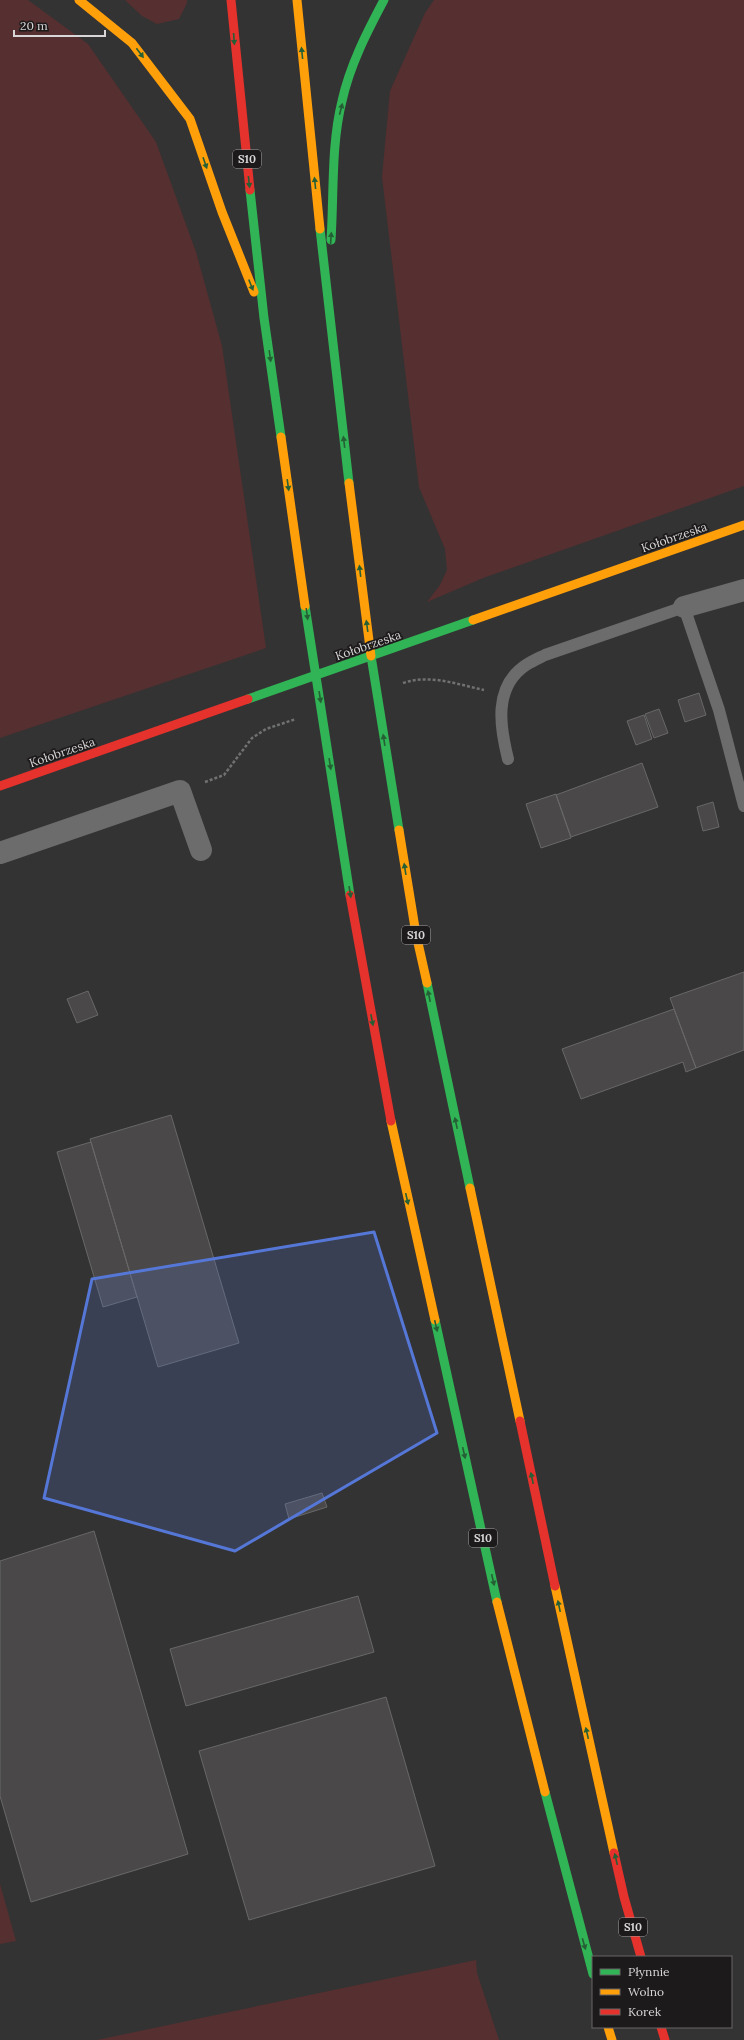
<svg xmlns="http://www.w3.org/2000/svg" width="744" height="2040" font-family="Lora,serif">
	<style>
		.green { fill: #562f30 }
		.building { fill: #4a4848; stroke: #696868 }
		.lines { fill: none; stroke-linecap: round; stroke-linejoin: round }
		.path { stroke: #707171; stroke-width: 2.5; stroke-dasharray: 3 2; stroke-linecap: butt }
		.lane { stroke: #6c6c6c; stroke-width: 12 }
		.street { stroke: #6c6c6c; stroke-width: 22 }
		.fast { stroke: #30b455; stroke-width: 9 }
		.slow { stroke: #ff9f0a; stroke-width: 9 }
		.jam { stroke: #e5322d; stroke-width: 9 }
		.oneway { fill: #255f35 }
		.marked { fill: #5577d7; fill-opacity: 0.2; stroke: #5577d7; stroke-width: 3; stroke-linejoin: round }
		.labels { text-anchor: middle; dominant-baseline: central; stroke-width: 3.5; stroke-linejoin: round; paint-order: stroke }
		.shield { fill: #1c1a1a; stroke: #a09e9e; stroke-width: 1 }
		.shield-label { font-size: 11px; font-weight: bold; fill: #d8d6d6 }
		.street-label { font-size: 12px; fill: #d8d6d6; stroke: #1c1a1a }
	</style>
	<rect width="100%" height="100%" fill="#343333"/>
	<path class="green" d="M0 0H28L88 44 156 142 196 252 222 346 266 648 0 738Z
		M125 0H187V3L179 19 157 24 142 16Z
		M434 0H744V486L483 578 427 602 440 585 447 570 445 549 419 487 382 177 390 91 425 13Z
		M0 1884 16 1941 0 1944Z
		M476 1960 477 1973 499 2040H97Z"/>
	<path class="building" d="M699 693 706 715 685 722 678 700Z
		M659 709 668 733 654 738 645 714Z
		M644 715 652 739 636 745 627 721Z
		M642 763 658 807 571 837 556 795Z
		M556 794 571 838 541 848 526 804Z
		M713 802 719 827 703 831 697 807Z
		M744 972V1050L696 1068 670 998Z
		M88 991 98 1015 77 1023 67 999Z
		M674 1009 696 1068 686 1072 683 1062 581 1099 562 1049Z
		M171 1115 239 1343 158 1367 90 1139Z
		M91 1142 137 1297 103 1307 57 1152Z
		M322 1493 327 1507 289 1519 285 1504Z
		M94 1531 188 1854 31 1902 0 1796V1561Z
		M358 1596 374 1652 186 1706 170 1649Z
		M386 1697 435 1866 249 1920 199 1751Z"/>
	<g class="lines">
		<path class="path" d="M403 683C430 674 456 684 484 690
			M205 782 224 775 252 738 266 729 296 719"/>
		<path class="lane" d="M508 759C500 727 493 687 526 665 532 661 539 658 545 655L684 607 719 710 744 806"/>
		<path class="street" d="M684 607 744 590
			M0 853 180 791 201 850"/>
		<path class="fast" d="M250 190 264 318 281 437
			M320 229 349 483
			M331 240C334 194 331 145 342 101 350 65 367 32 384 0
			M305 606 350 895
			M371 656 399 830
			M248 699 473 620
			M427 983 470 1188
			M435 1320 497 1602
			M545 1792 593 1974"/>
		<path class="slow" d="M79 0 132 43 190 119 222 212 254 292
			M297 0 320 229
			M281 437 305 606
			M349 483 371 656
			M473 620 744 525
			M399 830 416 934 427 983
			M391 1121 435 1320
			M470 1188 520 1421
			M555 1586 614 1853
			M497 1602 545 1792
			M608 2027 612 2040"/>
		<path class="jam" d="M231 0 250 190
			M0 786 248 699
			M350 895 391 1121
			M520 1421 555 1586
			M614 1853 624 1897 641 1957
			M661 2027 665 2040"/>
	</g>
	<defs><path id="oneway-solid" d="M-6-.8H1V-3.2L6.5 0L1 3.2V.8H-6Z"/></defs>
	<g class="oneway">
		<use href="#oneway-solid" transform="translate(234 39) rotate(86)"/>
		<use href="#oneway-solid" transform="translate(140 53) rotate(53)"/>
		<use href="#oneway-solid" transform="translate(302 53) rotate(-96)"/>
		<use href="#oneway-solid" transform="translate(341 109) rotate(-75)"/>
		<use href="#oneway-solid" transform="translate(205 163) rotate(71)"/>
		<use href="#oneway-solid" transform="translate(249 182) rotate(84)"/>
		<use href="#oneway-solid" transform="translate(315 183) rotate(-96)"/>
		<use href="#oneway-solid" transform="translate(331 238) rotate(-86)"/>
		<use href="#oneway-solid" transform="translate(251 285) rotate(68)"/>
		<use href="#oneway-solid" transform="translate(270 356) rotate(82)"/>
		<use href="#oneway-solid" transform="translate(344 442) rotate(-97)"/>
		<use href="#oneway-solid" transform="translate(288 485) rotate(82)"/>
		<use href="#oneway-solid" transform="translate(360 571) rotate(-97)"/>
		<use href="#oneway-solid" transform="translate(307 614) rotate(82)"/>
		<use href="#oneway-solid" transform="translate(367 626) rotate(-98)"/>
		<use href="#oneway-solid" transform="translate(320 697) rotate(81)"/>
		<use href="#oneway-solid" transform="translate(384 740) rotate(-99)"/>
		<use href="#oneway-solid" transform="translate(330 764) rotate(81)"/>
		<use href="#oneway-solid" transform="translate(405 869) rotate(-99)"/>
		<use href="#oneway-solid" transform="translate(350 892) rotate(81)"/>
		<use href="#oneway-solid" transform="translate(429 996) rotate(-102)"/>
		<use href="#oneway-solid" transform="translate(372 1020) rotate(79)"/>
		<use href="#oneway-solid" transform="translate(456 1123) rotate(-102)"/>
		<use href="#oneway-solid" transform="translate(407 1199) rotate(77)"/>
		<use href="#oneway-solid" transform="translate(436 1326) rotate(77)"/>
		<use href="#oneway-solid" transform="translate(464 1453) rotate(77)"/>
		<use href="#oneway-solid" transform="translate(532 1478) rotate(-102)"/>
		<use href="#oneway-solid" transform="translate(493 1580) rotate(77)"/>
		<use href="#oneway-solid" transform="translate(559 1606) rotate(-102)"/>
		<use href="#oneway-solid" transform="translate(587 1733) rotate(-103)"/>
		<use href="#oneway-solid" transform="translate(616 1859) rotate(-103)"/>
		<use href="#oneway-solid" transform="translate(584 1944) rotate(74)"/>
	</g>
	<path class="marked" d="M374 1232 437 1433 235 1551 44 1498 92 1279Z"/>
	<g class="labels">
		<g class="shield">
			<rect x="233" y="150" width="28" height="18" rx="3"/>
			<rect x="402" y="926" width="28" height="18" rx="3"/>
			<rect x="469" y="1529" width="28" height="18" rx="3"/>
			<rect x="619" y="1918" width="28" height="18" rx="3"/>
		</g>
		<g class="shield-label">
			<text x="247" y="159">S10</text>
			<text x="416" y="935">S10</text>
			<text x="483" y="1538">S10</text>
			<text x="633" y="1927">S10</text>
		</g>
		<g class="street-label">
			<text transform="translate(674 537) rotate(-19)">Kołobrzeska</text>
			<text transform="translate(368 645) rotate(-19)">Kołobrzeska</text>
			<text transform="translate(62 752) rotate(-19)">Kołobrzeska</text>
		</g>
	</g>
	<rect x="592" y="1956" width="140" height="72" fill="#1c1a1a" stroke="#676565"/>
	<rect x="600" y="1969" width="20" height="6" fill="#30b455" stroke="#676565"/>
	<text x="628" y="1976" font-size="12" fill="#d8d6d6">Płynnie</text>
	<rect x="600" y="1989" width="20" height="6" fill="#ff9f0a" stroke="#676565"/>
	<text x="628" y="1996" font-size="12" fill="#d8d6d6">Wolno</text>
	<rect x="600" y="2009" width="20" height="6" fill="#e5322d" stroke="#676565"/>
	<text x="628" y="2016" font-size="12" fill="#d8d6d6">Korek</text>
	<path d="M14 30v6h91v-6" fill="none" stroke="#d8d6d6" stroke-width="2"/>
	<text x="20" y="30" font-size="12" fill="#d8d6d6" stroke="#1c1a1a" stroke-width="3" paint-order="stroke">20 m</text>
</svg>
